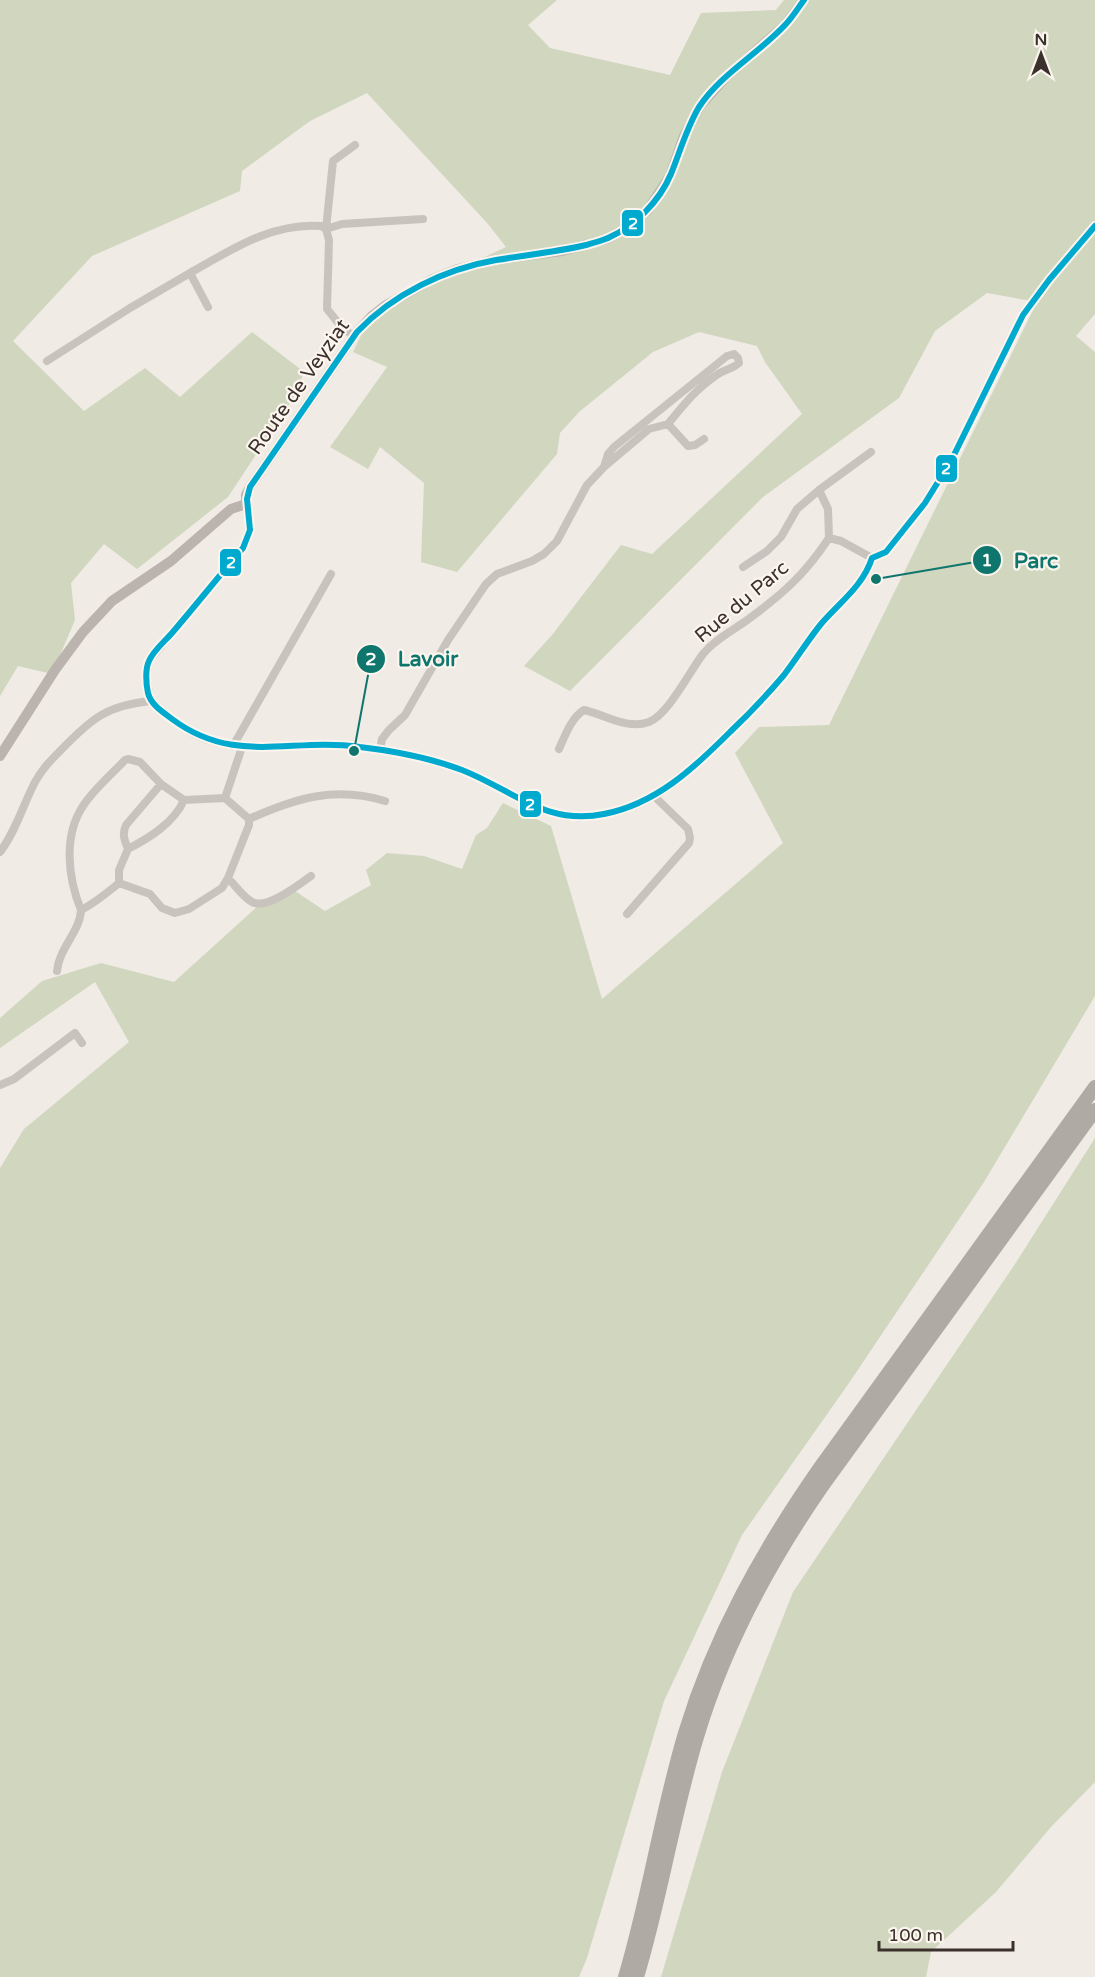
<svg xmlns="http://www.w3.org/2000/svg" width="1095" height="1977" font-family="'Varela Round',sans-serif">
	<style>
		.green { fill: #d1d6bf }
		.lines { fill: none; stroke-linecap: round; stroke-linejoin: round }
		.street { stroke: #c9c3be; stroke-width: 8 }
		.secondary { stroke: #bab3ae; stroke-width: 10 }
		.highway { stroke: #afaaa4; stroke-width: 14 }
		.bus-1-casing { stroke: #fbf5ee; stroke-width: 10 }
		.bus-1 { stroke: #00a9ce; stroke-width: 6 }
		.labels { text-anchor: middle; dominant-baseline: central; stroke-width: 4.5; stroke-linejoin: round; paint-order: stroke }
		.street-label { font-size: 20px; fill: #3b302b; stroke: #fbf5ee }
		.leader { fill: none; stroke: #0f766e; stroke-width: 2 }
		.callout-dot { fill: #0f766e; stroke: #fbf5ee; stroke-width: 2 }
		.mark-label { font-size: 18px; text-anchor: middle; font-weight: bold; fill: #fff }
		.callout-label { font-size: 21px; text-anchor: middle; font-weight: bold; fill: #0f766e; stroke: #fbf5ee; stroke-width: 4.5; stroke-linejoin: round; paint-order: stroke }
		.line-badge { stroke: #fbf5ee; stroke-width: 2 }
		.badge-label { font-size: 16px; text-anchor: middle; font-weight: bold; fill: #fff }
	</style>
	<rect width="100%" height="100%" fill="#f0ebe5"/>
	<path class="green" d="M0 0H557L528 25 550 48 670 75 701 13 776 10 784 0H1095V314L1076 336 1095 352V996L984 1182 849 1383 742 1535 664 1701 587 1958 579 1977H0V1168L24 1129 129 1042 95 982 0 1048V1018L42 981 101 963 174 982 259 905 289 887 325 911 371 885 366 870 387 853 424 856 462 869 476 835 487 828 503 803 551 826 602 999 783 843 735 753 759 727 829 725 1037 302 987 293 935 331 899 398 763 497 570 691 524 666 552 635 621 545 652 554 802 414 765 362 757 346 699 332 653 352 579 412 560 433 557 454 457 572 421 562 424 483 380 447 368 469 330 447 387 367 353 352 374 309 506 247 488 224 367 93 310 121 242 171 240 191 92 256 13 341 84 411 145 368 180 397 252 332 304 372 294 397 228 497 137 569 104 544 71 583 75 620 52 674 18 666 0 696Z
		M1095 1138V1782L1051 1827 996 1892 931 1952 926 1977H661L722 1772 793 1592 1015 1264Z"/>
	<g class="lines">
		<path class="street" d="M355 145 333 161 326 229 342 224 423 219
			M208 307 190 273C231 250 272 222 321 226L326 229 329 240 327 309 340 325 354 337
			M47 361 130 308 190 273
			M668 424 688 446 695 445 704 439
			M819 490 871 452
			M743 567 767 551 781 537 797 509 819 490 828 509 829 538
			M151 701C165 712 179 726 194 734 247 761 309 737 365 747 398 753 435 759 466 772 501 786 537 815 575 817 586 818 599 815 610 813 664 800 691 770 729 733 745 717 762 701 777 684 793 665 806 642 823 622 839 603 867 584 872 558L886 552 925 503 951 461 1023 315 1049 280 1095 226
			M151 701 146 678 149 661 243 548C250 530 252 523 246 504
			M233 746 331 574
			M559 749C565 736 571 718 584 710 606 715 627 730 649 722 668 715 690 671 703 654 715 639 734 630 750 618 785 592 805 574 829 538L841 541 872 558
			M380 750 382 739 389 730 405 715 448 640 486 584 497 574 532 561 544 554 557 541 587 485 604 467 649 429 668 424C685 403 695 390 718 374 726 369 731 370 739 363L738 358 734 354 727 356 614 447 608 454 604 467
			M225 798 242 747
			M249 819C296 798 334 786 385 801
			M128 849C124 839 122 834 126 825L161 784
			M0 852C16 831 23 805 35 782 42 769 51 760 61 750 91 719 107 705 151 701
			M228 878C235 885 243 897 252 902 267 910 298 885 311 876
			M119 883 150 894 162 908 175 913 189 909 222 888 228 878 249 825V819L225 798 184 800C174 823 149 838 128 849L119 870V883C107 893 95 903 81 910 68 878 63 836 83 806 94 789 111 775 125 760L128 759 140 762 161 784 184 800
			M627 914 689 843 690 838 688 829 655 797
			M57 971C59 948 80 932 81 910
			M0 1085 14 1079 75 1033 82 1043"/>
		<path class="secondary" d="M0 756 55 670 83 632 112 601 171 561 231 509 246 504V495L250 487 357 332 372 316 386 305 431 280 458 269 495 260 562 251 607 239 626 228 647 211 670 176 684 136 700 106 727 76 785 25 804 0"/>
		<path class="highway" d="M625 1977C649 1897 661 1813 685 1733 714 1637 762 1551 819 1469L1095 1087
			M637 1977C661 1898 673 1816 697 1737 724 1646 769 1563 823 1485L1095 1110"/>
		<defs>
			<path id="bus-1" d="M804 0C798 8 792 18 785 25 758 54 721 74 699 107 686 129 680 152 671 174 659 202 635 226 608 238 601 241 593 243 586 245 556 252 527 255 496 260 445 269 393 294 357 332L250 487 247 499 250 530 243 548C219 576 196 605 172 633 165 641 153 651 149 661 145 669 146 684 148 693 151 705 163 712 172 719 235 766 290 737 360 747 394 751 430 758 462 770 513 790 546 826 604 814 656 804 694 768 730 732 749 714 767 695 784 675 797 658 808 640 821 624 840 602 863 586 872 558L886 552 925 503 951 461 1023 315 1049 280 1095 226"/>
		</defs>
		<use href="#bus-1" class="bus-1-casing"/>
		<use href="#bus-1" class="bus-1"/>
	</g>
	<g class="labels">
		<g class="street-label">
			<text transform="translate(299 387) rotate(-55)">Route de Veyziat</text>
			<text transform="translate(742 602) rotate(-40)">Rue du Parc</text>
		</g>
	</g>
	<path class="leader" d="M876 579L987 560M354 751L371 659"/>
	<g class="callout-dot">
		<circle cx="876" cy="579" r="6"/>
		<circle cx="354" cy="751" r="6"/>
		<circle cx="987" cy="560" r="15"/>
		<circle cx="371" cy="659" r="15"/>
	</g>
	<g class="mark-label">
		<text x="987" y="566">1</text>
		<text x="371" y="665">2</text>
	</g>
	<g class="callout-label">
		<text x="1036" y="568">Parc</text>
		<text x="428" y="666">Lavoir</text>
	</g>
	<g class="line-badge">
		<rect x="621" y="209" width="23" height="28" rx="6" fill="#00a9ce"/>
		<rect x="935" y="454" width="23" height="29" rx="6" fill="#00a9ce"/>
		<rect x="219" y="548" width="23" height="29" rx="6" fill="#00a9ce"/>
		<rect x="519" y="790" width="23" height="28" rx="6" fill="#00a9ce"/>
	</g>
	<g class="badge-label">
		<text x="633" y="229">2</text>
		<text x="946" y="474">2</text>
		<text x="231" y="568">2</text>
		<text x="530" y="810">2</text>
	</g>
	<g transform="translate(1041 54)" stroke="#fbf5ee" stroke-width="4.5" paint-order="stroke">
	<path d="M0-4.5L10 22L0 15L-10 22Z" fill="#3b302b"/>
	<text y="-9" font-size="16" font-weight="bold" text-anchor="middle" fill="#3b302b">N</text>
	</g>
	<path d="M879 1941v9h134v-9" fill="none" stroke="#3b302b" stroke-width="3"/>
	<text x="888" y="1941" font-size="18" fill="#3b302b" stroke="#fbf5ee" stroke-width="4.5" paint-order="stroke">100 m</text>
</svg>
